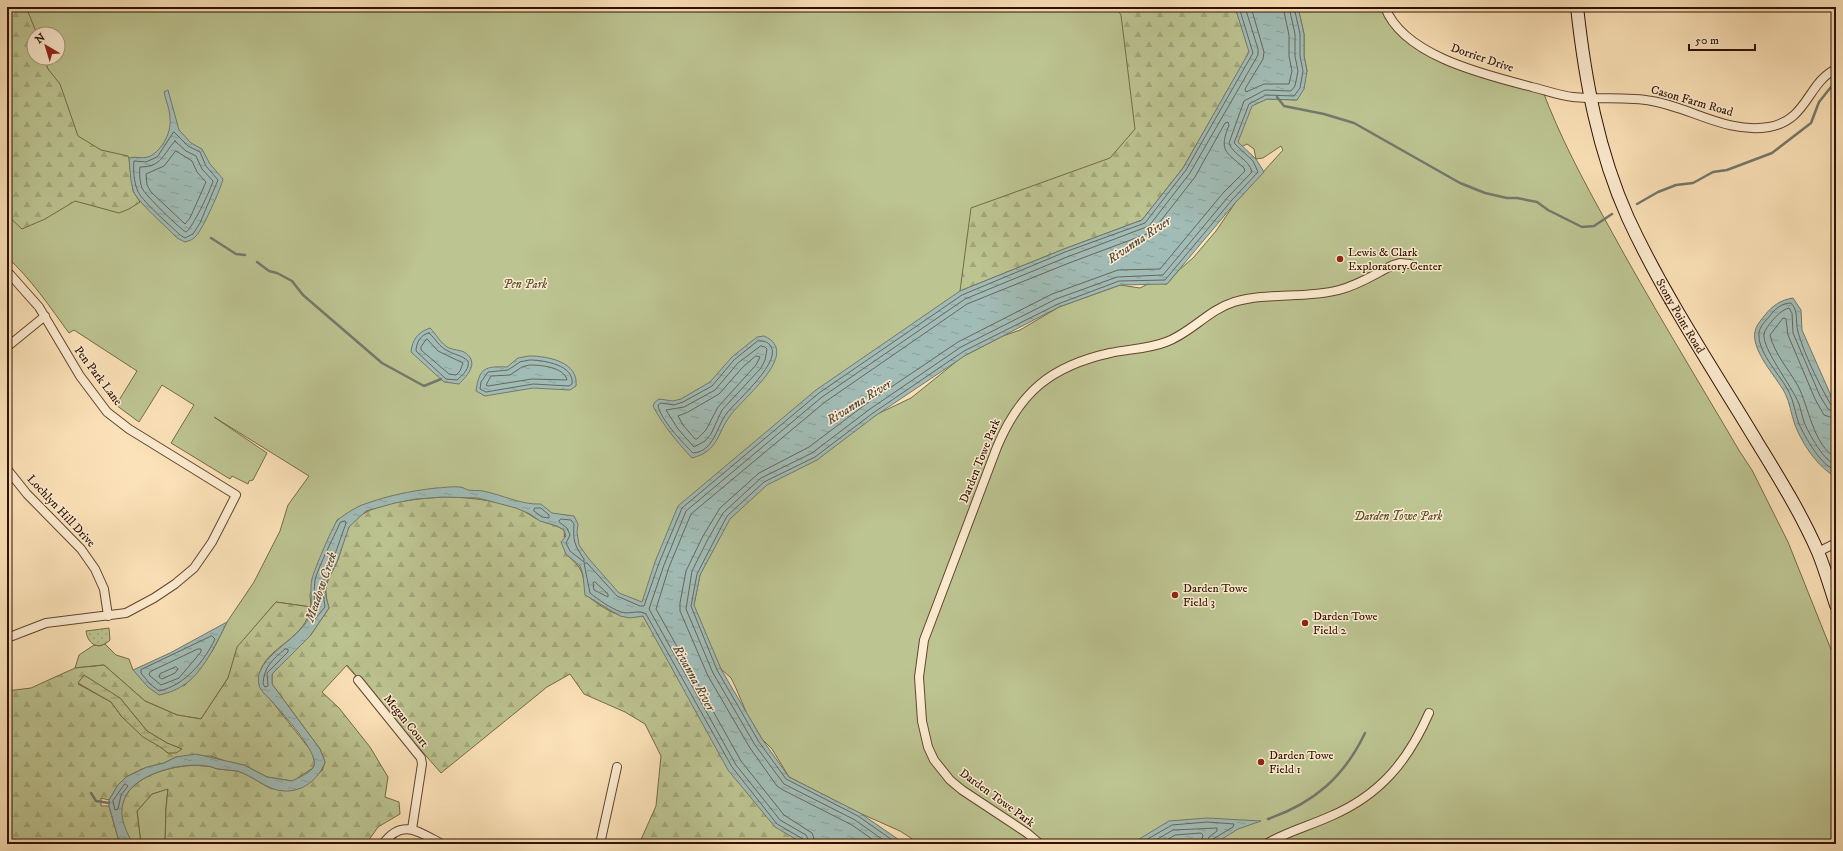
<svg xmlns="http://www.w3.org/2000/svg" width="1843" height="851" font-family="'IM FELL DW Pica',serif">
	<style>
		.green { fill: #bcc491; stroke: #756a48; fill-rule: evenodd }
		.forest { fill: url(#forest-firs); stroke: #756a48; fill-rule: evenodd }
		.wetland { fill: url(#wetland-marsh); stroke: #756a48 }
		.garden { fill: url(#garden-dots); stroke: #756a48 }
		.water { fill: url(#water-ripples); stroke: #73786d }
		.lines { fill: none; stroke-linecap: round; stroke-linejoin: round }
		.shore { stroke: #68665b; stroke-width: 1 }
		.stream { stroke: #73786d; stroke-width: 2.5 }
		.minor-casing { stroke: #62452e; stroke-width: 10 }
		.secondary-casing { stroke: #2e1100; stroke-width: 14 }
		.minor { stroke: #fdecd1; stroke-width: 8 }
		.secondary { stroke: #fdecd1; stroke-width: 12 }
		.poi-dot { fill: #8f2418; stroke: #fdecd1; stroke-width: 1.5 }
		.labels { text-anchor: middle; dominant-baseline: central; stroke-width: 3; stroke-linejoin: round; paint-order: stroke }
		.street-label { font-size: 12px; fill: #2e1100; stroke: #fdecd1 }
		.poi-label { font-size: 12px; fill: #2e1100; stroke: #fdecd1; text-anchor: start }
		.park-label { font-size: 12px; font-style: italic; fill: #605033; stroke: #fdecd1 }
		.water-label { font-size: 13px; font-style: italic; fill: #564d40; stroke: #fdecd1 }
	</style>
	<defs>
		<pattern id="forest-firs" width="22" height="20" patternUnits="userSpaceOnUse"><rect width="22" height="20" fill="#bcc491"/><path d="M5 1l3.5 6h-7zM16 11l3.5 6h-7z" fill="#a2a77b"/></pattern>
		<pattern id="wetland-marsh" width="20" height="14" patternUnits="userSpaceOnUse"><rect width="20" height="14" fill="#bcc491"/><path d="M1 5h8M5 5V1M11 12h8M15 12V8" fill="none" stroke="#a2a77b"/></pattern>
		<pattern id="garden-dots" width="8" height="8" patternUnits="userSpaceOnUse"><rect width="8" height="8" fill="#bcc491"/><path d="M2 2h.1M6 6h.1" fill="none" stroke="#a2a77b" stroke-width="1.8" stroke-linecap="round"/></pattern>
		<pattern id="water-ripples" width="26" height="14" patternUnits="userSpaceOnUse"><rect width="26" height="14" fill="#a1bcb6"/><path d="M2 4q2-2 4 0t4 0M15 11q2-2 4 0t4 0" fill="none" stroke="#8ba19b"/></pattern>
	</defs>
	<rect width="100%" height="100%" fill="#fce2b8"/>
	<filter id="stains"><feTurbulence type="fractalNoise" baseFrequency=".005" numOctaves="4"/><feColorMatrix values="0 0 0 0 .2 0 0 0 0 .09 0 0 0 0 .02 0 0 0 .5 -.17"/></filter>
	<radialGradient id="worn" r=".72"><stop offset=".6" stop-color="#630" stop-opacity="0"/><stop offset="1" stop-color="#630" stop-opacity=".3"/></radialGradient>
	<path class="green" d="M7 7H1253V105L1267 99 1297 100 1307 71 1304 56V34L1298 7H1388L1398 23 1413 39 1451 60 1542 89C1560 137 1583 180 1608 225 1650 302 1696 377 1740 452L1752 470 1788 542 1836 662V798L1831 844H920L900 831 855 811 789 777 772 749 762 739 747 714 735 686 731 678 721 669 693 609 700 575 734 504 867 419 911 398 962 357 1003 336 1020 330 1059 307 1120 285 1140 288 1150 283 1167 284 1179 270 1193 258 1216 231 1235 203 1283 150 1281 146 1263 158 1256 159 1254 149 1247 144 1239 148 692 505 660 608 435 764 309 624 346 515 337 520 310 595 311 607 276 602 238 647 228 678 201 719 177 715 145 701 104 665 75 668 79 655 94 645 99 646 105 644 116 655 129 659 133 670 184 686 197 672 213 650 227 622 254 582 280 531 288 505 309 476 214 417 267 453 253 480 249 481 248 484 232 476 230 479 171 443 194 405 162 385 139 422 116 405 137 371 74 330 69 333C50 307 31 279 7 257ZM34 34H58V58H34Z
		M168 788 166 808 165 844H141L137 811 152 794Z"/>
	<path class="forest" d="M7 7H26L37 34H34V58H44L48 69 60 84 78 136 101 150 128 156 129 158 133 191 140 202 129 209 119 213 75 201 45 219 22 229 7 215Z
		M1116 7H1235L1250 52 1183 168 1142 220 1064 249 960 291 971 208 1110 158 1135 129 1121 15Z
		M443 497C468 497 493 500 517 508 526 511 533 518 541 521 549 524 556 525 564 530L566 554C583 569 583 572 586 595 605 609 618 620 643 616L668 659 799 841 804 844H639L656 806 661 756 645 724 625 712 584 694 570 674 547 687 441 773 347 665 322 692 339 708 370 747 388 777 385 797 399 802 400 814 378 827 366 844H209L204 841 200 844H165L166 808 168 789 152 794 137 811 141 844H133C129 836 123 828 122 819 114 778 176 762 206 766 210 766 214 768 218 769 224 770 231 770 237 771 249 774 261 784 272 789L322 771 325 762 320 749 272 684V674L310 636 329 608C322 584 328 582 337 562 341 553 345 533 349 527 364 502 417 499 443 497Z
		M276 602 311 607C305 639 271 645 261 669 259 674 259 680 259 685L312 752 315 764 313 768 293 781 267 777 244 765 225 761 211 756 176 757 164 763 142 769 126 777 118 785 109 800 101 798V806H109L118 838 122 844H10L7 839V691L31 688 75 668 104 665 145 701 177 715 201 719 228 678 237 647ZM78 684 120 698 147 731 167 743 182 749 168 753 122 717 111 702Z"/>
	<path class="wetland" d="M84 675 120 698 147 731 167 743 182 749 176 753H168L162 748 143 737 122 717 111 702 78 683Z"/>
	<path class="garden" d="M109 628 110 640C100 650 88 646 86 631Z"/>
	<path class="water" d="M1235 7H1298L1304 34V56L1307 71 1304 89 1297 100 1267 99 1252 106 1238 142 1256 159 1264 172 1235 203 1167 284 1120 285 1059 307 966 355 875 416 817 460 767 485 730 519 700 575 694 605 721 669 762 739 789 777 860 813 905 844H804L775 827 728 770 643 616 630 618 620 616 585 595 583 575 580 566 566 554 561 542 566 536 564 530 557 526 540 521 530 514 516 508 478 498 443 497 416 499 395 503 366 511 349 527 337 562 325 585 326 597 329 608 310 636 272 674V684L320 749 325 762C319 779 303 792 284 791 266 790 254 776 237 771 231 770 225 770 219 769 215 769 211 766 207 766 184 762 143 772 129 791 116 809 123 826 133 844H122L118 838 109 806V800L118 785 126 777 147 767 164 763 176 757 196 754 244 765 267 777 292 781C298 778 312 772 314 766 319 753 283 714 274 704 270 698 261 693 259 685 252 658 301 639 309 617 314 606 309 591 312 579 314 570 332 528 337 521 340 517 358 506 362 505 386 496 410 491 436 488 443 488 452 486 460 487 463 487 465 489 468 490 473 491 478 490 483 491 503 495 521 505 541 504L552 513 574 516 578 524 577 532 579 545 589 559 619 593 642 602 655 562 678 506 816 390 960 291 1064 249 1142 220 1183 168 1249 52Z
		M168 90 179 130 191 143 202 149 210 164 223 179C221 188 203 229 196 236 194 239 189 241 185 242L177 238C168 228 136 201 133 190 130 180 130 168 129 158 136 156 142 159 148 157 160 153 172 133 170 119 170 110 166 101 164 92Z
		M1793 298 1801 310 1802 330 1836 407V473L1831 474C1815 463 1802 443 1795 425 1791 414 1790 403 1785 393 1776 376 1748 348 1756 328 1758 323 1762 319 1765 315 1773 305 1781 300 1793 298Z
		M430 328C436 334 441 344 449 348 454 350 460 350 464 352 480 362 468 375 459 384L444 382 411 352C412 340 418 332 430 328Z
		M764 336C803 353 741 399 730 416 717 433 719 451 692 458 677 442 663 425 653 406L655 402 659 399 673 401 681 399 710 382 732 357 757 337Z
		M529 356C548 356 579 362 576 386L570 390 533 388 485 396 476 391C479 368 485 366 507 367L518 358Z
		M227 622C217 642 202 675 182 686 175 691 167 693 159 695L148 687 133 670 170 653Z
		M1207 818 1261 821 1238 829 1214 844H1131L1169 821Z"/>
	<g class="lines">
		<path class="shore" d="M1251 7 1264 52 1263 59 1245 89 1246 92 1264 84H1289L1292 71 1289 56V35L1283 7
			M174 132 188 146 200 152 206 166 218 180 200 223 193 234 185 238 180 235C170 225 140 200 137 189 134 182 133 169 134 161L146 162 157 157Z
			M175 141 186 151 196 156 202 169 213 181C211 189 192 229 186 232 181 230 144 194 142 188 140 183 139 172 140 167 162 167 163 154 175 141Z
			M176 151 192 161 197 172 206 182 190 218 185 224 151 192 147 185 146 174 164 166Z
			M429 333C436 339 439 347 448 351 455 355 461 355 468 361 470 368 463 375 457 380L446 379 416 351C416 343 421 334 429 333Z
			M427 339 438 351 463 363 460 371 456 375 449 374 421 350V347Z
			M758 341C762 341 766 341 769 344 786 359 736 401 727 413 717 425 714 452 693 453 682 442 660 419 658 405L661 403 674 405 683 402 712 386 734 360Z
			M761 346 765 347 767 349 765 360 761 368 722 410 711 434 705 441 694 447 678 429 666 410 684 407 715 390 738 363Z
			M756 356 760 357 756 365 718 407 706 430 697 439H695L683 425 678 416 688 412 719 394 742 368Z
			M530 360C543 360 575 365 572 384L569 386 533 384 486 392 480 389 481 382 488 372 508 370 520 362Z
			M530 365C541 365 564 367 567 380L532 379 488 386 486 385 491 376 510 375 522 367Z
			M1836 408 1831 405C1818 382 1805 356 1798 332 1795 320 1799 312 1791 303 1781 303 1774 310 1769 317 1764 322 1758 329 1759 336 1759 354 1781 376 1789 392 1794 402 1795 413 1799 424 1804 435 1823 470 1836 469
			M1836 413 1828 409 1820 396 1793 333 1792 313 1789 308C1782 310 1777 315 1772 321 1769 325 1765 329 1764 334 1762 349 1792 386 1799 404 1801 410 1802 416 1804 422 1808 432 1825 464 1836 464
			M1836 419 1824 415 1815 399 1788 335 1786 319 1783 318 1770 335C1775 355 1788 368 1798 386 1809 407 1813 445 1836 458
			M535 508H541L549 515V518L542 517 534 511Z
			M561 519 571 520 574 524C573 540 574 545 584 559V562L570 551 566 543 570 535 567 528 559 522Z
			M345 521 346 523 333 560 322 584 325 607 315 619 314 617C316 605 313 593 315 580 319 565 333 539 340 523Z
			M595 582 608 594V597L594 590 593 583Z
			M212 636 215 639C204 662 185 685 159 691L150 684 141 673V670Z
			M198 649H201V652L179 678 161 685 149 675 150 672Z
			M285 649H288V652L267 673 268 686 265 687 263 684C264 667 272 660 285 649Z
			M176 667 178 669 175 673 162 679 159 677 160 674Z
			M125 784 128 786 121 795 118 809 115 810 113 801Z
			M805 844 803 839 777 824 732 767 646 614C639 609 629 615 621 612 610 608 599 600 590 593L584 563H587L617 596 640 606H644L659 563 682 508 819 393 962 295 1065 252 1145 223 1186 170 1253 53 1239 7
			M810 844 806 835 780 820 736 765 649 609 664 565 686 511 822 397 965 299 1067 257 1149 226 1190 173 1258 55V49L1245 7
			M816 844 812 833 784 815 741 761 656 609 669 567 691 514 825 402 967 304 1069 263 1152 232 1195 177 1225 123 1228 122 1229 125C1219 151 1225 151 1244 168L1245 171 1223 193 1160 269 1118 270 1052 294 958 342 866 404 809 447 759 473 720 508 703 536 686 571 680 603V611L708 676 750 748 777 786 783 790 852 825 879 844
			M889 844 855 820 784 784 755 745 713 673 686 609 692 571 708 539 723 513 761 478 812 453 870 409 961 347 1056 299 1117 277 1163 275 1228 197 1252 172C1249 159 1233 155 1229 143L1244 101 1265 90 1291 91 1295 86 1298 71 1295 56V34L1289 7
			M898 844 858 816 786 779 759 742 717 670 691 606 697 574 727 516 764 482 815 457 873 413 964 351 1058 304 1119 281 1165 280 1232 200 1258 172 1253 161 1234 143 1249 104 1266 95 1294 96 1300 88 1303 71 1300 56V34L1294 7
			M1139 844 1172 825 1207 822 1234 824 1233 827 1213 839 1212 844
			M1149 844 1173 830 1217 828V831L1209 837 1207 844
			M1160 844 1175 835 1201 833 1203 835 1201 844"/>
		<path class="stream" d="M1277 97 1284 106 1324 114 1354 123 1460 183 1485 193 1507 198H1517L1537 202 1548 210 1582 227 1594 226 1612 214
			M1637 204 1658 192 1676 185 1693 183 1713 172 1727 170 1772 153 1811 123 1819 102 1831 87 1836 84
			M211 238 236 254 245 255
			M257 262 269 271 277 273 292 281 303 295 382 363 424 386 441 379
			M91 793 96 801 109 803
			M1268 819C1314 803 1344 777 1365 733"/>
		<defs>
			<path id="minor" d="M1385 7C1403 56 1486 75 1532 87 1545 90 1560 96 1573 97 1599 100 1626 96 1652 101 1692 108 1727 134 1769 127 1808 120 1807 83 1836 69
				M7 271 39 307 80 376 107 412 129 429 236 495 212 542 194 568 175 584 154 598 126 613 46 623 7 638
				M7 347 45 316
				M7 469 27 494 81 549 95 569 104 589 108 616
				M1818 552 1836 543
				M358 680 421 758 422 764 412 829
				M383 844C402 818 419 832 442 844
				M600 844 617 767
				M1040 844 1027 833 962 790 950 780 934 760 928 747 922 721 919 677 924 640 997 447C1020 392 1051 366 1110 353 1128 349 1148 349 1166 342 1191 333 1208 310 1234 302 1268 292 1304 299 1339 290 1359 285 1375 274 1393 265L1400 263 1410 264
				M1266 844C1286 832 1309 826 1331 816 1380 795 1408 761 1429 713"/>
			<g id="secondary">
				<path id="s1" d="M1577 7C1585 80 1598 151 1628 218 1664 296 1713 369 1757 442 1779 478 1801 513 1818 552 1825 569 1830 587 1836 605"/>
			</g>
		</defs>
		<use href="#minor" class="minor-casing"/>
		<use href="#secondary" class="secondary-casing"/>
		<use href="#minor" class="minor"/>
		<use href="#secondary" class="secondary"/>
	</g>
	<g class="poi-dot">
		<circle cx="1340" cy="259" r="4"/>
		<circle cx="1175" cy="595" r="4"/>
		<circle cx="1305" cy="623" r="4"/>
		<circle cx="1261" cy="762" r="4"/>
	</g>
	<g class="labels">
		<g class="street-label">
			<text transform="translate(1482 58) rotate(19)">Dorrier Drive</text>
			<text transform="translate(1692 101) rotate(16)">Cason Farm Road</text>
			<text stroke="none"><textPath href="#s1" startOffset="329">Stony Point Road</textPath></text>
			<text transform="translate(98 376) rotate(53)">Pen Park Lane</text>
			<text transform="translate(980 461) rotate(-68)">Darden Towe Park</text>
			<text transform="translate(61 511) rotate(47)">Lochlyn Hill Drive</text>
			<text transform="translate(406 721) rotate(51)">Megan Court</text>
			<text transform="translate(997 798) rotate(36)">Darden Towe Park</text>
		</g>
		<g class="poi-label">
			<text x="1348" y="252">Lewis &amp; Clark<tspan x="1348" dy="14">Exploratory Center</tspan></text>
			<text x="1183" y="588">Darden Towe<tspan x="1183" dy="14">Field 3</tspan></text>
			<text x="1313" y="616">Darden Towe<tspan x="1313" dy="14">Field 2</tspan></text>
			<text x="1269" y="755">Darden Towe<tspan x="1269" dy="14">Field 1</tspan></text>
		</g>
		<g class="park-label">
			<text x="525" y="284">Pen Park</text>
			<text x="1398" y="516">Darden Towe Park</text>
		</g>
		<g class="water-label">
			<text transform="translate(1139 240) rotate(-34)">Rivanna River</text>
			<text transform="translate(859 402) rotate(-32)">Rivanna River</text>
			<text transform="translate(321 587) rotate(-71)">Meadow Creek</text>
			<text transform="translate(694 678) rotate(61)">Rivanna River</text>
		</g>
	</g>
	<rect width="1843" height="851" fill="none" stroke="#fce2b8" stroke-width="24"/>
	<rect x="8" y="8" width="1827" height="835" fill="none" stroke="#2e1100" stroke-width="2"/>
	<rect x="12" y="12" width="1819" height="827" fill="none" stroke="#2e1100"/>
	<g transform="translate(46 46) rotate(322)"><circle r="19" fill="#fdecd1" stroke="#aa947d"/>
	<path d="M0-3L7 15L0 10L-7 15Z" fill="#8f2418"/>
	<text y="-6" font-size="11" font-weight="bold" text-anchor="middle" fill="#2e1100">N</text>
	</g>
	<path d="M1689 44v6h66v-6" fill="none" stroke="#2e1100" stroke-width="2"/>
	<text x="1695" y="44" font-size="12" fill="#2e1100" stroke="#fdecd1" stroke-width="3" paint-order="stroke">50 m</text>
	<rect width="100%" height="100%" filter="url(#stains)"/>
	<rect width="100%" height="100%" fill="url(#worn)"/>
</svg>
